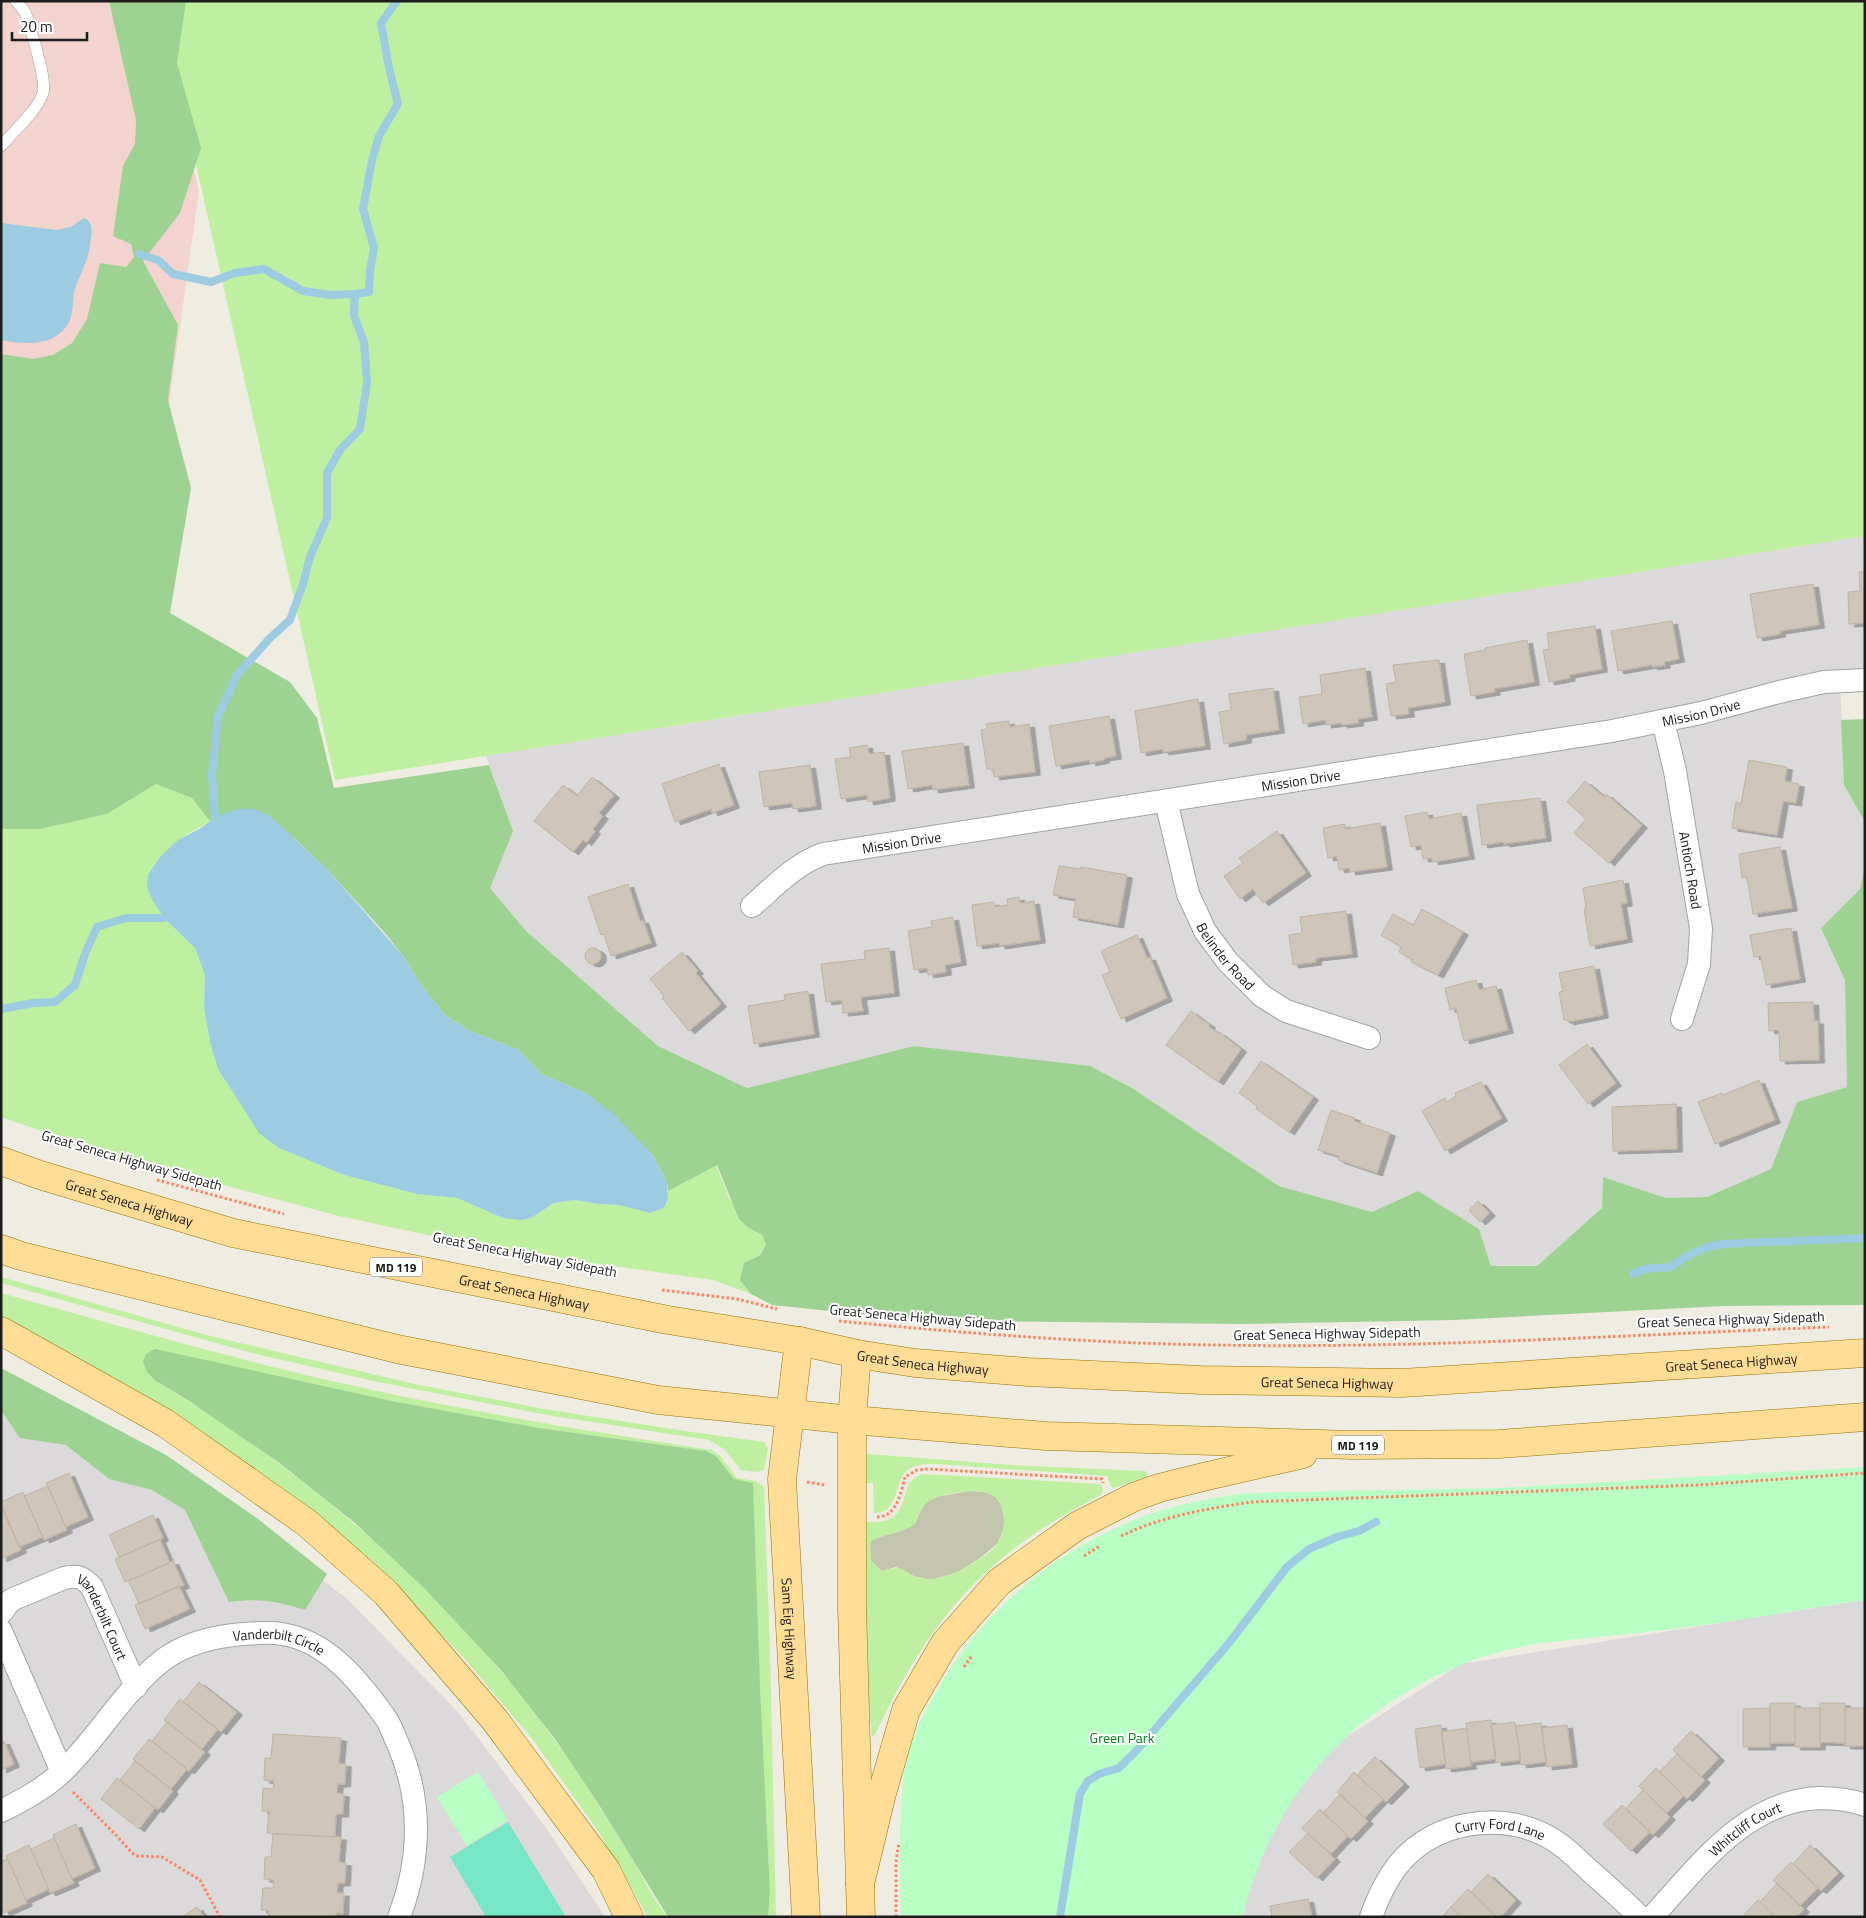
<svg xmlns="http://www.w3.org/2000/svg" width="1866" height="1918" font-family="'Titillium Web',sans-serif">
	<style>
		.residential { fill: #dbd9d9 }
		.commercial { fill: #f2d3ce }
		.construction { fill: #c2c4ac }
		.grass { fill: #bfefa1; fill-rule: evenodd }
		.forest { fill: #9ed292 }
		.park { fill: #b9fec5 }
		.pitch { fill: #77e6c7 }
		.water { fill: #9dcbe1 }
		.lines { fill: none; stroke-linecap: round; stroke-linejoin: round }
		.stream { stroke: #9dcbe1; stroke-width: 8 }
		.building { fill: #cfc5ba; stroke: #c2b3a2; filter: url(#shadow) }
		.lane-casing { stroke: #a3a3a3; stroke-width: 12 }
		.street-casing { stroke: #a3a3a3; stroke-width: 24 }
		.primary-casing { stroke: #957300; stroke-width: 29 }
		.path { stroke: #ff8262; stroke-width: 3; stroke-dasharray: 2.5 2.5; stroke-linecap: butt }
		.lane { stroke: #fff; stroke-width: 11 }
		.street { stroke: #fff; stroke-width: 22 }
		.primary { stroke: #ffdd96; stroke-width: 28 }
		.labels { text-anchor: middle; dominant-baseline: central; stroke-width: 4; stroke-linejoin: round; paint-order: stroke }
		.shield { fill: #fff; stroke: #606060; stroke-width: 1 }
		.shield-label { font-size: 12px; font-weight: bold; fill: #1c1c1c }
		.street-label { font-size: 14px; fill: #1c1c1c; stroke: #fff }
		.park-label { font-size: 14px; fill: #01841a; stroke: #fff }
	</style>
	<defs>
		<filter id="shadow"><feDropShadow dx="5.5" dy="3" stdDeviation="0" flood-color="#0004"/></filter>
	</defs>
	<rect width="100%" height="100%" fill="#efece1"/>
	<path class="residential" d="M1865 536V675L1840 676 1844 785 1865 822V866L1860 889 1822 928 1845 980 1847 1087 1797 1102 1771 1169 1707 1197 1666 1198 1603 1177 1602 1208 1537 1266H1491L1479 1229 1418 1191 1372 1212 1279 1186 1132 1088 1089 1066 914 1046 747 1088 658 1046 526 931 489 888 513 831 486 756Z
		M1 1379 180 1475 345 1597 458 1712 544 1825 605 1917H1Z
		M1865 1600V1917H1243L1248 1893 1261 1855 1293 1797 1314 1769 1343 1739 1461 1664Z"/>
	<path class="commercial" d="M1 1H152L199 191 160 468 1 512Z"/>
	<path class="construction" d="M970 1491 986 1492 996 1497 1001 1505 1005 1520 1003 1531 997 1544 979 1559 958 1572 931 1580 914 1576 896 1567 882 1571 871 1561 870 1545 872 1540 915 1524 921 1510 927 1501 940 1496Z"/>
	<path class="grass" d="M159 1H1865V536L335 780Z
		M156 784 193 798 210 821 178 840 164 918 195 948 205 976 204 1007 218 1069 235 1095 279 1148 344 1175 417 1194 457 1198 503 1218H531L554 1203 574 1200 599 1204 619 1205 650 1212 664 1208 668 1199V1191L716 1165 729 1198 749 1228 762 1235 766 1245 741 1280 751 1294 713 1280 521 1253 432 1236 339 1216 171 1171 91 1148 1 1117V829H40L107 814Z
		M1 1277 210 1336 419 1385 550 1410 685 1431 764 1442 768 1448 764 1470 757 1472 741 1470 724 1449 709 1440 553 1416 378 1382 252 1353 1 1283Z
		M1 1293C120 1326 239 1361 359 1387 476 1413 594 1432 712 1450L720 1456 737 1478 755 1481 764 1486 770 1651 776 1917H768L770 1891 760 1686 742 1481 734 1479 716 1456 706 1451 539 1428 397 1402 287 1378 156 1381C310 1474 449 1594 554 1739 582 1778 607 1819 632 1859 643 1877 654 1902 668 1917H648L598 1831 534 1741 464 1658 402 1594 1 1322Z
		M868 1454 1026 1466 1145 1471 1148 1474 1146 1477 1114 1488 1111 1486 1107 1476 936 1464C930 1464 922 1464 916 1466 889 1473 905 1513 874 1513L873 1483H863L864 1456Z
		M924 1474 1101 1484 1103 1490 1101 1495C987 1552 928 1620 875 1735L872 1737 867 1685 864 1522C871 1522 881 1523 888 1520 911 1511 898 1479 924 1474ZM970 1491C982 1492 994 1492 1000 1503 1006 1515 1005 1533 997 1544 986 1559 948 1580 930 1579 925 1579 919 1578 914 1576 908 1574 904 1568 897 1568 892 1568 887 1570 882 1571L871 1561 870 1546 872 1540C884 1535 900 1533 912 1526 918 1522 918 1515 921 1510 931 1493 953 1494 970 1491Z"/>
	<path class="forest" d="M109 1H186L177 63 201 148 180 213 143 261 178 325 168 400 191 488 170 613 290 682 317 718 334 788 489 765 513 831 490 888 526 931 658 1046 747 1088 914 1046 1090 1066 1132 1088 1279 1186 1372 1212 1418 1191 1479 1229 1491 1266H1537L1602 1208 1603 1177 1666 1198 1707 1197 1771 1169 1797 1102 1847 1087 1845 980 1821 928 1860 889 1865 866V1305L1724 1306 1454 1320 1242 1324 963 1321 860 1314 772 1305 751 1294 740 1280 744 1263 759 1256 766 1245 762 1235 749 1228 739 1219 717 1165 668 1191 667 1182 653 1156 616 1117 586 1093 541 1074 519 1050 468 1030 445 1015 420 984 404 957 384 932 327 869 293 837 215 817 210 821 192 798 156 784 107 814 40 829H1V354L33 359 53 355 72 343 87 319 100 263 126 267 134 257 131 244 113 236 123 166 135 144 136 120Z
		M1865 719V822L1844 785 1841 720Z
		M155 1349 397 1402 539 1428 706 1451 716 1456 734 1479 753 1483 760 1686 770 1891 768 1917H668L599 1805 555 1739 500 1669 424 1588 355 1523 278 1462 186 1399 156 1381 147 1372 143 1362 146 1354Z
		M1 1368 166 1455 258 1519 327 1574 305 1610C275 1601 261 1598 229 1602L185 1510 152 1490 109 1479 66 1445 20 1438 1 1410Z"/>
	<path class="park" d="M1865 1467V1600C1808 1608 1752 1619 1696 1626 1657 1631 1617 1635 1578 1639 1562 1641 1545 1642 1529 1645 1388 1673 1275 1775 1243 1917H901C900 1876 899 1836 902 1796 903 1786 903 1776 905 1766 911 1735 929 1704 945 1677 995 1597 1072 1539 1162 1510 1189 1502 1218 1497 1246 1493L1499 1488Z
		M478 1772 508 1820 467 1846 437 1797Z"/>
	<path class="pitch" d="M508 1822 566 1917H486L450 1857Z"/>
	<path class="water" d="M84 218C95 222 91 235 90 245 88 262 80 274 75 289 72 299 74 310 70 320 57 347 26 345 1 340V223L56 230 71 227Z
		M238 809H254L269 815 327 869 404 957 420 984 445 1015 468 1030 519 1050 541 1074 586 1093 617 1117 653 1156 667 1182 668 1199 664 1208 650 1213 619 1205 599 1204 574 1200 554 1203 531 1218 521 1220 503 1218 457 1198 417 1194 344 1175 279 1148 259 1133 218 1069 210 1042 204 1007 205 976 195 948 164 918 153 901 147 887 148 875 160 857 178 840 201 828 215 817Z"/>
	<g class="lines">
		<path class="stream" d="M139 254 158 260 173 274 211 282 235 273 264 269 303 291 330 295 355 294
			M215 817 212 775 218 716 237 675 270 638 290 620 303 584 310 557 327 518V473L340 450 360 429 367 382 364 342 354 316 355 294 369 292 370 271 374 248 363 209 372 160 379 136 398 104 389 68 381 23 397 1
			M1 1009 33 1003 55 1002 75 985 85 954 97 927 126 918H164
			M1633 1274 1644 1269 1670 1267 1691 1254 1704 1248 1722 1244 1865 1238
			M1060 1917 1080 1794 1088 1781 1099 1774 1119 1768 1138 1749 1229 1643 1287 1567 1309 1549 1337 1537 1359 1531 1376 1522"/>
	</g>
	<path class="building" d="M1859 572H1865V623L1849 624 1848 592 1860 591Z
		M1813 584 1819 625 1780 631V634L1757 638 1750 594Z
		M1672 621 1679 659 1664 662 1665 665 1652 667V665L1618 671 1611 631Z
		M1595 626 1602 669 1569 675 1570 678 1549 682 1543 650 1549 649 1547 633Z
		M1527 640 1534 682 1494 689 1495 692 1471 696 1464 654 1485 650V648Z
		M1439 660 1445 702 1408 708 1409 714 1391 716 1386 684 1396 682 1393 665Z
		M1365 668 1372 717 1358 719V723L1342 725V723L1326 725 1325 720 1303 724 1299 697 1322 694 1320 675Z
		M1273 688 1279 730 1246 735V740L1224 744 1219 712 1231 710 1229 694Z
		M1198 699 1205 746 1163 752V749L1141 753 1135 711Z
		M1109 716 1116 756 1104 758V760L1090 763V760L1056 766 1049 726Z
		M1009 721 1010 727 1029 724 1035 772 994 777 993 769H987L981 730 987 729 986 724Z
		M963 743 969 785 933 790 932 785 908 789 902 751Z
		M867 745 869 754 884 752 890 798 868 802 867 795 841 799 835 759 851 757 849 748Z
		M1749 760 1787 767 1785 781 1799 784 1796 803 1783 801 1777 835 1732 828 1736 802 1741 804Z
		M719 764 734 805 712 813 711 809 675 822 662 784Z
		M810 765 816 806 793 809 792 803 764 807 759 772Z
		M592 777 614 795 599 813 603 816 593 829 595 831 586 843 583 840 573 852 534 821 563 785 577 796Z
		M1585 781 1604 797 1606 794 1642 825 1609 863 1574 833 1586 819 1567 802Z
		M1540 798 1546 838 1504 844V842L1482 845 1477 805Z
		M1427 812 1429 819 1461 813 1469 856 1433 862 1432 858 1423 859 1421 845 1411 847 1405 816Z
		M1380 823 1387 867 1350 872 1349 868 1339 870 1337 856 1328 858 1323 828 1345 824V829Z
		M1277 831 1306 873 1263 903 1253 889 1240 899 1224 876 1243 863 1239 858Z
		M1780 847 1792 908 1753 914 1747 877 1742 878 1739 854Z
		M1059 866 1081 869V867L1127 875 1118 925 1073 917 1076 899 1053 895Z
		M1623 880 1627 903 1621 904 1627 939 1590 946 1584 909 1586 908 1583 888Z
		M628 884 640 921 643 920 651 943 611 956 604 934 601 935 588 897Z
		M1019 897 1020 903 1034 901 1040 940 1000 946 999 943 977 946 972 905 994 902 995 907 1008 905 1007 899Z
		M1422 909 1463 932 1438 975 1411 962 1412 960 1399 952 1401 947 1381 935 1393 914 1413 925Z
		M1346 911 1352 954 1316 958V962L1293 965 1289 935 1302 933 1300 917Z
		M953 917 961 962 945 965 946 972 928 975 927 968 914 970 908 931 932 927 931 921Z
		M1791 928 1800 979 1766 985 1761 956 1754 957 1750 935Z
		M1137 935 1147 958 1150 957 1167 998 1121 1019 1102 975 1110 972 1101 951Z
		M585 956a8 8 0 1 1 16 0a8 8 0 1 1-16 0Z
		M889 948 894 993 861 997 863 1011 843 1013 842 1000 826 1002 821 964 865 959 864 951Z
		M682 952 698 971 696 973 721 1004 689 1031 662 998 664 996 650 979Z
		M1594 966 1603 1015 1568 1022V1020H1564L1559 992 1563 991 1559 973Z
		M1476 980 1479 990 1496 986 1508 1030 1464 1041 1456 1008 1450 1010 1445 988Z
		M808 991 814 1034 754 1044 748 1006 785 1000 784 995Z
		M1813 1002 1814 1021H1818L1819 1060 1780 1061 1779 1030 1769 1031 1768 1003Z
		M1191 1011 1210 1025 1209 1027 1218 1033 1219 1032 1241 1049 1218 1082 1166 1045Z
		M1587 1044 1616 1083 1588 1104 1559 1065Z
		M1261 1061 1313 1097 1289 1132 1256 1109 1257 1106 1239 1093Z
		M1759 1080 1775 1120 1715 1144 1698 1102 1722 1093 1723 1095Z
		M1481 1082 1502 1118 1445 1151 1422 1111 1445 1098 1447 1102 1456 1096 1455 1093Z
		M1676 1104 1677 1149 1613 1151 1612 1107Z
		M1331 1110 1355 1118 1354 1121 1390 1133 1377 1173 1338 1160 1339 1156 1318 1150Z
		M1478 1201 1490 1213 1480 1222 1469 1210Z
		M69 1473 88 1517 66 1527 46 1483Z
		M48 1486 67 1530 44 1540 24 1496Z
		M23 1492 43 1537 19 1547 1 1506V1502Z
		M2 1506 21 1550 1 1559V1507Z
		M153 1515 163 1538 119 1557 109 1535Z
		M160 1540 170 1563 125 1582 115 1559Z
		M173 1561 184 1585 139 1604 129 1581Z
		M179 1586 190 1609 145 1629 135 1605Z
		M199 1682 237 1712 221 1732 183 1702Z
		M180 1699 218 1729 202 1749 164 1720Z
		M1770 1703H1795V1743H1770Z
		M1820 1703H1845V1743L1820 1742Z
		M1770 1708V1747H1743V1709Z
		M1795 1708H1820V1747H1795Z
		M1845 1708H1865V1746H1845Z
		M1491 1720 1496 1759 1471 1762 1466 1723Z
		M167 1722 205 1752 189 1771 152 1741Z
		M1515 1722 1521 1760 1496 1763 1491 1725Z
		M1541 1723 1546 1762 1521 1765 1516 1726Z
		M1441 1725 1446 1764 1420 1768 1415 1729Z
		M1567 1725 1572 1764 1547 1767 1542 1728Z
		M1467 1728 1471 1766 1446 1769 1441 1732Z
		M1691 1731 1719 1758 1701 1777 1673 1750Z
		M273 1734 341 1738 339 1763 346 1764 345 1784H338L337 1793 344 1794 343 1814H336L335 1837 267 1833 269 1811H262L263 1788 273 1789 274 1781 264 1780 265 1758H271Z
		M149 1739 187 1769 171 1789 133 1759Z
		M4 1741 14 1764 1 1770V1742Z
		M1677 1754 1705 1780 1687 1799 1659 1772Z
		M1375 1757 1404 1784 1386 1802 1357 1775Z
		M135 1761 173 1791 158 1810 120 1780Z
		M1656 1768 1684 1796 1667 1813 1639 1786Z
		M1354 1772 1383 1799 1365 1818 1337 1792Z
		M117 1778 155 1808 139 1829 101 1799Z
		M1643 1790 1670 1817 1653 1835 1625 1809Z
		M1340 1794 1368 1821 1351 1839 1323 1813Z
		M1622 1805 1650 1832 1631 1851 1603 1824Z
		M1320 1809 1348 1836 1331 1854 1302 1828Z
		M76 1824 95 1868 72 1879 53 1835Z
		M1308 1833 1335 1859 1317 1878 1289 1852Z
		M273 1834 341 1837 339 1862 346 1863 345 1883H338L337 1893H344L343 1914 336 1913V1917H268L269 1910H261L263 1888H273L274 1880 264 1879 265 1857H271Z
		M54 1838 74 1883 50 1893 31 1849Z
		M29 1845 49 1889 26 1900 6 1856Z
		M1810 1845 1839 1873 1821 1891 1793 1864Z
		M8 1859 27 1903 4 1913 1 1906V1861Z
		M1791 1862 1818 1888 1800 1906 1773 1880Z
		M1488 1874 1516 1900 1501 1917H1497L1471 1892Z
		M1777 1883 1804 1909 1797 1917H1775L1760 1902Z
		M1468 1889 1496 1916 1495 1917H1461L1451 1907Z
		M1308 1899 1312 1917H1272L1270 1906Z
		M1758 1900 1775 1917H1742Z
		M197 1907 204 1917H182Z
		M1451 1907 1461 1917H1442Z"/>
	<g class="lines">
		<defs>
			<path id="lane" d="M1 146C13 132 38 110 43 93 47 79 32 36 28 20L25 12 16 1"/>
			<g id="street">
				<path id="s1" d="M1663 721 1675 771 1701 928 1699 964 1682 1019"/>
				<path id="s2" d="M1166 801 1188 894 1205 931 1228 962 1262 996 1286 1011 1369 1038"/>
				<path id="s3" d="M752 906C775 886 794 865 823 854L1612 731 1701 713 1779 692 1824 682 1865 680"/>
				<path id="s4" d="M1 1613 11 1600 64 1578C77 1575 83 1577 92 1587L136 1687"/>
				<path d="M1 1631 62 1772"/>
				<path id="s5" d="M1 1811C23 1800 44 1789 62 1772 97 1739 124 1690 163 1660 183 1645 209 1638 233 1635 249 1634 266 1631 282 1634 328 1641 360 1682 385 1717 391 1725 394 1736 398 1744 423 1802 421 1859 399 1917"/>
				<path id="s6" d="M1371 1917C1379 1894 1389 1873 1407 1855 1446 1818 1510 1812 1555 1841 1568 1849 1579 1861 1590 1871 1607 1886 1624 1901 1640 1917"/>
				<path id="s7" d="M1652 1917C1698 1867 1745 1801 1819 1798 1834 1798 1851 1800 1865 1805"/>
			</g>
			<g id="primary">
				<path id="s8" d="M1 1161 40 1175 233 1233 668 1320 799 1341 857 1354 915 1363 1028 1372 1201 1380 1402 1383 1865 1353"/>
				<path d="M1 1249 21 1256 397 1349 658 1400 852 1420 1046 1436 1353 1445 1499 1444 1865 1417"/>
				<path d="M1 1331 165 1423 307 1523 386 1593 494 1719 606 1870 629 1917"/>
				<path id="s9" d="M799 1341 782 1479 806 1917"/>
				<path d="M857 1354 852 1420V1607L861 1917"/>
				<path d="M860 1884 882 1793 906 1710 945 1643 999 1582 1077 1526 1134 1497 1159 1488 1203 1477 1303 1454"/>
			</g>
		</defs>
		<use href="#lane" class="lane-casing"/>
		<use href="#street" class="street-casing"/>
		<use href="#primary" class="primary-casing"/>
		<path class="path" d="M157 1180 284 1214
			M662 1290 737 1299 777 1309
			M839 1321C963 1333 1087 1343 1212 1345 1418 1349 1624 1335 1829 1327
			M807 1482 825 1485
			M877 1517C897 1517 901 1492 905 1477L917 1470 928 1469 1102 1479 1103 1483
			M1121 1536C1162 1516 1206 1509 1251 1502L1698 1485 1865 1473
			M1084 1556 1100 1546
			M964 1667 972 1656
			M73 1792 116 1835 132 1853 137 1856 162 1857 200 1880 220 1917
			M896 1917V1862L899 1842"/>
		<use href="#lane" class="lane"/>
		<use href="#street" class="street"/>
		<use href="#primary" class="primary"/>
	</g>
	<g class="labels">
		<g class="shield">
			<rect x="370" y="1257.5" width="52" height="19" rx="4"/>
			<rect x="1332" y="1435.5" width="52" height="19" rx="4"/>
		</g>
		<g class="shield-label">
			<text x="396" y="1267">MD 119</text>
			<text x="1358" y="1445">MD 119</text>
		</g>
		<g class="street-label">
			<text stroke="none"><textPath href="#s3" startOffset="978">Mission Drive</textPath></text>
			<text stroke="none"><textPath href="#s3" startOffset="572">Mission Drive</textPath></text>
			<text stroke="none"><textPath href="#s3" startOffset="168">Mission Drive</textPath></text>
			<text stroke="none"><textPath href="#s1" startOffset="152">Antioch Road</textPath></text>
			<text stroke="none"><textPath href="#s2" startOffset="169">Belinder Road</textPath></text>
			<text transform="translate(132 1160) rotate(16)">Great Seneca Highway Sidepath</text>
			<text stroke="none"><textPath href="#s8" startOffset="135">Great Seneca Highway</textPath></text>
			<text transform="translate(525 1254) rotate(11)">Great Seneca Highway Sidepath</text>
			<text stroke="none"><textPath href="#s8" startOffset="540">Great Seneca Highway</textPath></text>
			<text transform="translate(923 1317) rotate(5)">Great Seneca Highway Sidepath</text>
			<text transform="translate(1731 1319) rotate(-2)">Great Seneca Highway Sidepath</text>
			<text transform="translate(1327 1333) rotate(-1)">Great Seneca Highway Sidepath</text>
			<text stroke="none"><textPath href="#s8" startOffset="945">Great Seneca Highway</textPath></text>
			<text stroke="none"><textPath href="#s8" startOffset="1755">Great Seneca Highway</textPath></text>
			<text stroke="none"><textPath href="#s8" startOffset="1350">Great Seneca Highway</textPath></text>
			<text stroke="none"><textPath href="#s4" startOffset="136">Vanderbilt Court</textPath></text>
			<text stroke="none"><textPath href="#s9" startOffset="289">Sam Eig Highway</textPath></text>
			<text stroke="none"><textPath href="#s5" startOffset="346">Vanderbilt Circle</textPath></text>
			<text stroke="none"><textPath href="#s7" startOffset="129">Whitcliff Court</textPath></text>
			<text stroke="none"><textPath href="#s6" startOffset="174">Curry Ford Lane</textPath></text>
		</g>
		<g class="park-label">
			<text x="1122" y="1737">Green Park</text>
		</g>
	</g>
	<rect width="1866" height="1918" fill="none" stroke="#1c1c1c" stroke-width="5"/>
	<path d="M12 32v8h75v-8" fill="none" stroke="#1c1c1c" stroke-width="2.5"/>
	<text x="20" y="32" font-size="15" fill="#1c1c1c" stroke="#ffffff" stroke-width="4" paint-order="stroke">20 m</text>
</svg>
